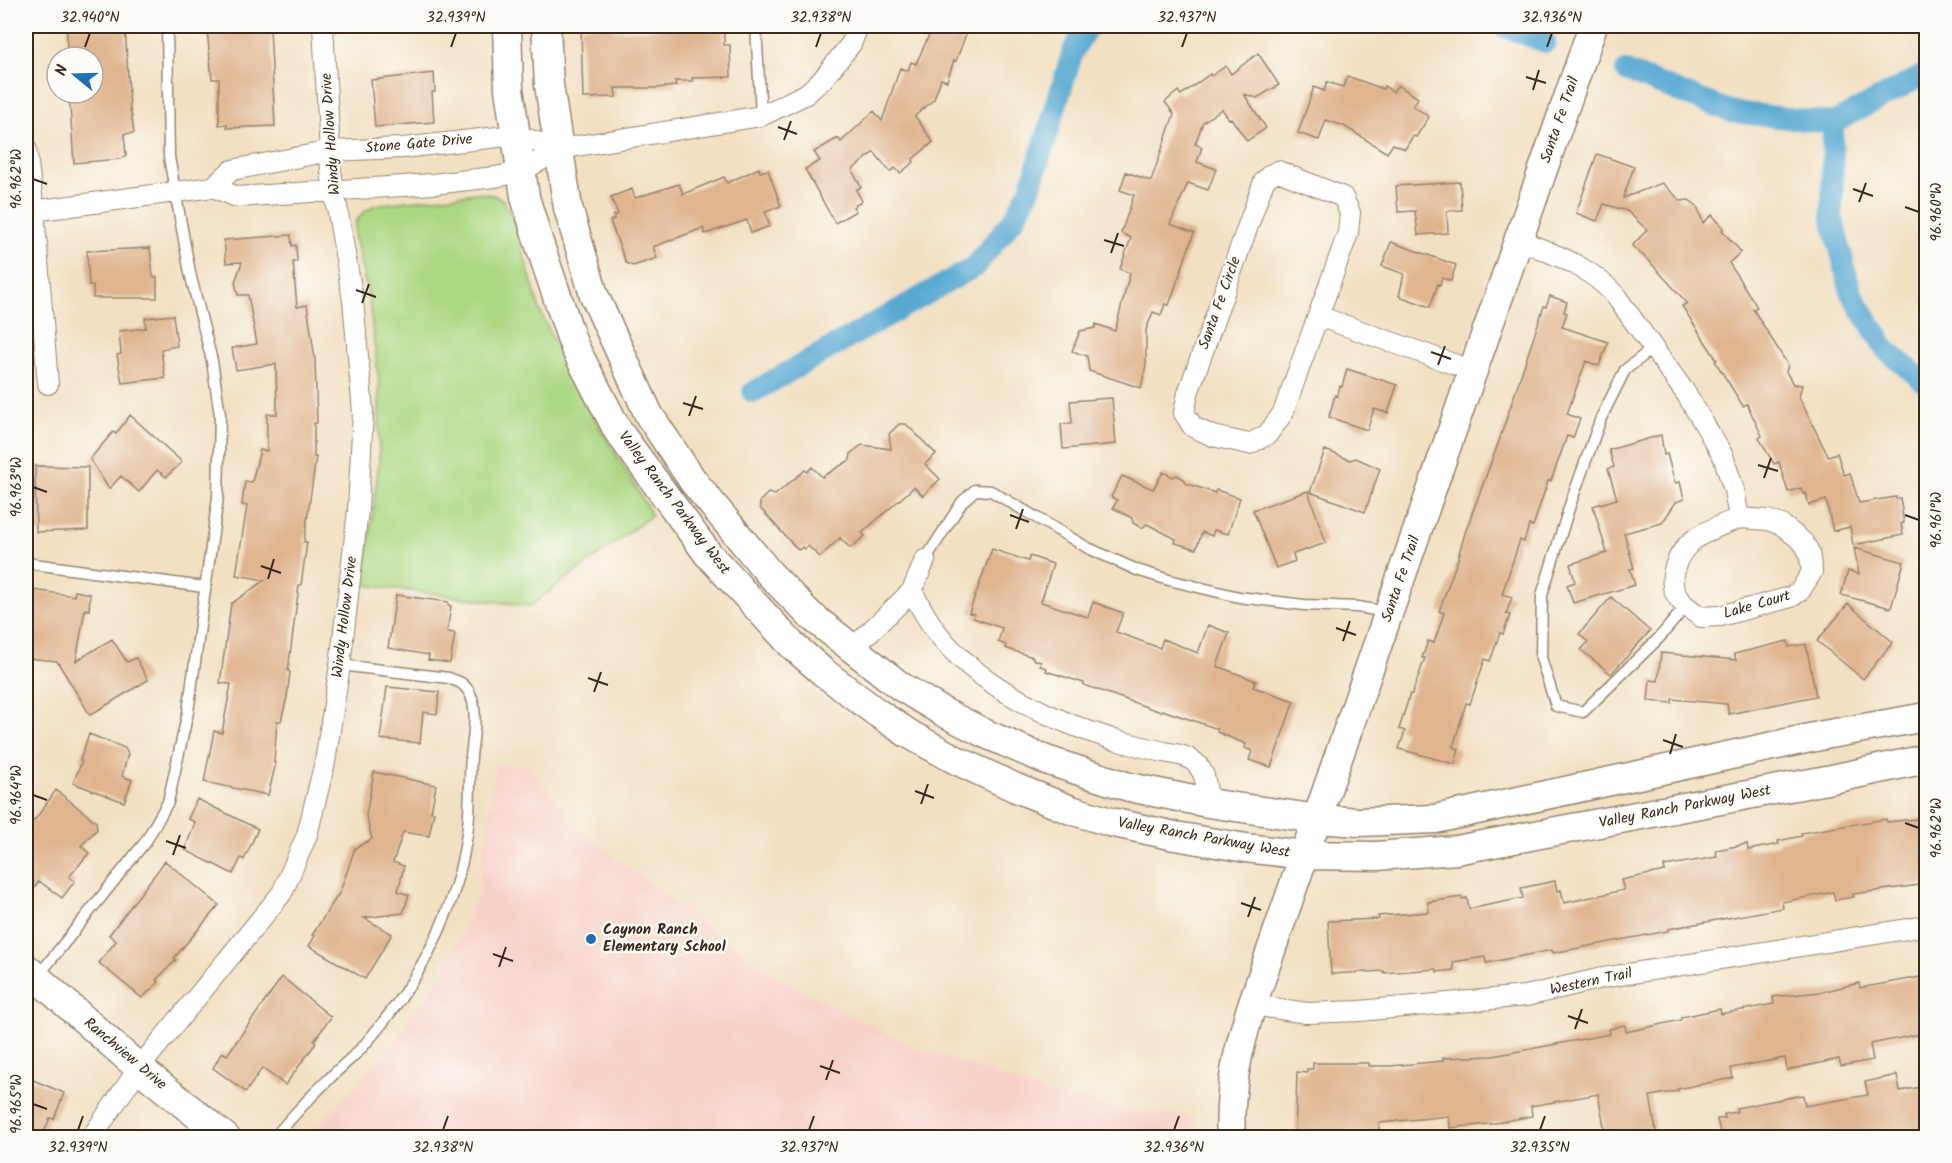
<svg xmlns="http://www.w3.org/2000/svg" width="1952" height="1163" font-family="Kalam,sans-serif">
	<style>
		.built { fill: #f7d1c8 }
		.green { fill: #acd883; stroke: #748150; stroke-width: 1.5 }
		.lines { fill: none; stroke-linecap: round; stroke-linejoin: round }
		.canal { stroke: #58a9d2; stroke-width: 22 }
		.building { fill: #dfb48e }
		.lane-casing { stroke: #968570; stroke-width: 13 }
		.street-casing { stroke: #968570; stroke-width: 22 }
		.secondary-casing { stroke: #968570; stroke-width: 31 }
		.lane { stroke: #fff; stroke-width: 10 }
		.street { stroke: #fff; stroke-width: 20 }
		.secondary { stroke: #fff; stroke-width: 28 }
		.ticks { fill: none; stroke: #3b2a1e; stroke-width: 2 }
		.poi-dot { fill: #1f6fb2; stroke: #fdfcf7; stroke-width: 2 }
		.labels { text-anchor: middle; dominant-baseline: central; stroke-width: 5; stroke-linejoin: round; paint-order: stroke }
		.street-label { font-size: 15px; fill: #3b2a1e; stroke: #fdfcf7 }
		.poi-label { font-size: 15px; font-weight: bold; fill: #3b2a1e; stroke: #fdfcf7; text-anchor: start }
		.neatline { fill: none; stroke: #3b2a1e; stroke-width: 2 }
		.ticks-label { font-size: 15px; text-anchor: middle; fill: #3b2a1e }
	</style>
	<rect width="100%" height="100%" fill="#fdfcf7"/>
	<filter id="ink" filterUnits="userSpaceOnUse"><feTurbulence type="fractalNoise" baseFrequency=".0167" numOctaves="2"/><feDisplacementMap in="SourceGraphic" scale="12" xChannelSelector="R" yChannelSelector="G"/><feConvolveMatrix kernelMatrix="1 2 1 2 8 2 1 2 1" color-interpolation-filters="sRGB"/></filter>
	<filter id="wash" filterUnits="userSpaceOnUse"><feTurbulence type="fractalNoise" baseFrequency=".008" numOctaves="4" result="noise"/><feDisplacementMap in="SourceGraphic" scale="24" xChannelSelector="R" yChannelSelector="G"/><feGaussianBlur stdDeviation="1.35" result="paint"/><feColorMatrix in="noise" values="0 0 0 0 0 0 0 0 0 0 0 0 0 0 0 0 0 1.4 0 .05"/><feComposite in="paint" operator="in"/></filter>
	<g filter="url(#wash)">
		<rect width="100%" height="100%" fill="#f2e0c2"/>
		<path class="built" d="M496 764 529 767 580 830 681 908 780 979 912 1046 1044 1092 1124 1110 1193 1117 1199 1137H308L390 1048 445 970 478 894Z"/>
		<path class="green" d="M478 193 493 195 504 200 514 221 540 311 574 384 652 515 530 606 364 585 379 461V382L369 299 354 234 356 221 364 212 375 205Z"/>
		<g class="lines">
			<path class="canal" d="M1503 26 1545 42
				M1626 71 1732 112 1833 123 1926 74
				M1833 123 1832 217 1851 293 1887 351 1926 383
				M753 392 974 267 1014 219 1030 189 1073 51 1088 26"/>
		</g>
		<g id="blocks">
			<path class="building" d="M67 26H125L130 111H131L134 133 124 134 126 155 120 159 74 163 69 93H93V57H67Z
				M613 26V31L659 29V26H724V45H730L731 77 692 78 693 81H675L676 86 655 88H615L616 97 583 98 581 27Z
				M933 26H969L956 61 954 60 947 81 941 79 934 99 915 116 933 142 913 159 914 162 900 173 895 168 890 172 874 152 852 170 861 187 856 190 862 201 853 207 856 211 835 223 805 169 820 161 814 152 838 138 841 142 874 111 882 121 900 68 908 71 911 62 916 64Z
				M239 27V30L270 28 275 126 227 128V124L219 125V79H212L207 29Z
				M1258 53 1279 85 1257 98 1244 94 1266 128 1247 141 1231 118 1229 119 1222 109 1203 122 1195 144 1202 147 1197 162 1216 169 1208 190 1188 183 1170 224 1194 233 1169 305 1165 304 1161 315 1153 312 1146 330V365L1141 388 1089 371 1087 356 1072 351 1080 331 1095 328 1096 324 1115 331 1130 273 1120 269 1131 238 1121 233 1134 195 1120 190 1126 172 1151 181 1174 114 1165 102 1178 91 1181 95 1210 74 1211 76 1226 66 1231 74Z
				M434 73 435 92H432L434 122 375 127 371 80Z
				M1347 76 1383 89 1384 86 1393 92 1398 85 1418 98 1413 106 1429 117 1416 137 1413 136 1405 149 1393 144 1387 153 1344 126 1326 120 1319 140 1298 133 1314 87 1324 91 1327 82 1343 87Z
				M1597 154 1634 167 1623 198 1662 183 1681 201 1689 200 1697 206 1703 223 1712 215 1724 228 1722 230 1741 252 1729 263 1757 307 1753 309 1788 365 1786 372 1793 384 1802 385 1799 397 1828 456 1837 453 1844 475 1850 473 1859 503 1896 497V499L1900 498 1904 523 1901 524 1903 535 1853 545 1850 527 1833 531 1826 500 1809 505 1806 493 1803 494 1801 488 1788 492 1779 462 1774 464 1759 438 1762 436 1747 404 1743 406 1715 361 1717 360 1682 306 1687 303 1650 262 1632 246 1647 230 1627 211 1604 204 1597 221 1576 213Z
				M759 168 760 172 768 170 781 206 765 211 770 226 751 233 747 220 705 234 703 228 653 247 657 258 633 266 626 263 610 221 614 219 613 216 618 214 611 197 632 189 635 198 679 184 683 194 724 177 727 183Z
				M1460 182 1462 210 1447 211 1448 233 1418 235 1415 211 1398 212 1396 186Z
				M291 235 292 246 296 245 297 262H293L297 307 307 305 315 359 317 423H314V457H316L304 542H307L301 585H299L288 671 290 672 287 697 281 721H277L274 763H276L268 795 204 782 214 731 222 733 231 684 220 683 231 604 265 580 236 575 247 506 242 505 245 481 252 482 260 450 267 451V414H277L276 364 236 370 232 348 257 344 248 295H238L235 282 242 262 226 263 224 240Z
				M1391 242 1456 265 1451 281 1442 278 1440 285 1438 284 1430 307 1399 296 1404 274 1382 266Z
				M150 248 153 277H157V298H93V286H89L87 251Z
				M1550 296 1567 302 1564 312 1567 313 1562 327 1608 342 1599 366 1586 361 1567 414 1580 419 1573 438 1567 436 1551 481H1548L1533 526 1529 525 1524 542 1520 540 1502 594 1512 597 1506 614 1510 615 1503 634 1500 633 1490 661 1485 659 1470 704 1466 703 1453 747 1459 749 1455 764 1399 749 1405 731 1399 729 1410 694H1412L1425 658H1422L1428 641 1434 643 1444 613 1439 611 1460 553H1459L1466 530 1499 441 1544 306 1546 307Z
				M173 315 177 346 161 349 165 378 122 383 117 355 121 354 119 331 146 328 145 318Z
				M1347 369 1397 385 1388 413 1374 409 1367 430 1329 417 1335 395 1337 396 1340 386 1342 387Z
				M1112 398 1116 444 1063 449 1061 424 1072 423 1070 401Z
				M130 415 182 462 166 477 157 470 139 492 121 476 109 489 90 459 113 432 116 434Z
				M899 424H906L936 454 925 464 940 479 923 496 914 487 862 533 865 536 850 548 840 538 820 557 808 546 805 549 803 547 798 550 760 508V501L768 493 775 495 805 470 807 472 812 467 822 477 850 460 851 453 862 445 891 449 889 434Z
				M1661 435 1664 455 1667 454 1675 483 1680 482 1684 499 1676 502 1662 523 1624 533 1634 568 1630 569 1635 585 1573 603 1567 585 1575 582 1570 564 1607 553 1593 506 1617 499 1608 469 1614 467 1609 450Z
				M1325 450 1350 460 1356 458 1380 469 1365 512 1310 492Z
				M35 466 88 467V530L36 532Z
				M1163 472 1173 477 1177 475 1184 479 1185 483 1215 493 1216 490 1240 498 1228 534 1214 530 1212 536 1202 532 1196 549 1175 543 1176 539 1147 524 1142 528 1133 523 1132 518 1113 508 1117 500 1111 497 1122 476 1153 489Z
				M1308 491 1326 543 1293 554 1295 561 1276 568 1253 510Z
				M1854 548 1904 562 1891 608 1841 595 1848 571 1859 574Z
				M992 549 1028 561 1030 556 1053 564 1041 602 1088 617 1093 602 1123 613 1116 632 1160 648 1163 639 1198 653 1208 625 1229 633 1217 666 1256 681 1253 687 1294 701 1271 767 1249 760 1252 751 1245 748 1246 744 1217 732 1218 729 1162 710 1161 712 1084 685V683L1046 671 1047 668 1040 666 1041 662 1033 659V657L1005 648 1006 645 998 642 1002 628 973 618 975 614 969 613Z
				M26 589 74 596 75 591 90 594 89 610 85 609 76 661 112 639 127 662 136 658 148 680 90 715 57 661 26 658Z
				M396 595 448 602V605L451 606 447 632 455 633 450 663 428 660 429 655 388 648Z
				M1611 597 1650 631 1611 674 1581 650 1588 642 1579 634Z
				M1848 604 1893 642 1863 679 1817 641Z
				M1788 641 1789 647 1806 644 1816 696 1729 714 1727 704 1672 699V703L1648 701 1650 680 1658 681 1661 653 1736 660 1734 654Z
				M387 687 439 692 437 714 423 712 420 743 380 739Z
				M89 734 125 748 128 754 122 776 132 780 124 802 73 783 82 761 80 760Z
				M374 772 436 785 431 812H434L429 836 403 832 393 862 404 866 398 891 409 895 403 913 364 918 392 934 365 979 309 946 315 936 312 935 340 892 355 848 372 839 366 815Z
				M56 790 96 822 97 829 81 846 89 853 69 877 75 881 62 898 39 881 26 900V813L34 821Z
				M197 799 258 829 244 860 241 858 233 874 185 850 195 822 188 819Z
				M1926 818V884L1853 894 1854 897 1835 900 1833 892 1782 902 1783 908 1668 929V931L1553 953 1552 950 1486 963 1485 957 1453 962 1454 970 1437 972V969L1383 973 1384 971 1331 974 1328 921 1379 919 1378 916 1429 912 1428 902 1462 897V899L1467 898 1469 909 1523 898 1521 888 1555 881 1557 891 1561 890 1564 903 1624 890 1621 880 1665 871 1664 866 1717 857 1716 850 1747 844 1748 850 1779 844 1778 841 1802 836 1801 833 1886 819 1887 822Z
				M165 861 219 905 174 958 176 960 156 980 159 982 142 998 99 963 116 941 109 935Z
				M1926 976V1033L1870 1044 1873 1060 1841 1066 1839 1059 1787 1070 1785 1058 1731 1068 1733 1078 1677 1089 1678 1091 1650 1096 1657 1137H1606L1598 1094 1531 1106 1532 1116 1490 1124 1450 1128 1449 1116 1379 1123V1133L1295 1134 1297 1072 1307 1073V1069H1313V1063H1369V1066H1390L1443 1061V1058L1493 1056 1610 1034 1609 1029 1625 1025 1626 1032 1681 1020V1017L1720 1009 1721 1014 1774 1004 1773 997 1821 992 1859 983 1860 988Z
				M282 977 331 1017 314 1041 316 1043 285 1085 262 1068 246 1092 213 1068 222 1052 227 1055Z
				M1897 1075 1900 1091 1921 1087 1922 1093 1926 1092V1137H1721L1717 1119 1725 1118 1724 1114 1737 1112 1736 1108 1803 1095 1805 1106 1868 1095 1865 1082Z
				M26 1077 64 1093 54 1119 50 1118 42 1137H36L26 1133Z"/>
		</g>
	</g>
	<g filter="url(#ink)">
		<use href="#blocks" fill-opacity="0" stroke="#968570" stroke-width="1.5"/>
		<g class="lines">
			<defs>
				<path id="lane" d="M756 26 761 116
					M1653 348 1625 370 1601 418 1570 505 1542 595 1541 658 1556 706 1583 712 1659 638 1686 606
					M925 560 962 502 975 490 991 491 1088 548 1137 570 1169 580 1239 597 1304 605 1358 607 1386 612
					M26 563 204 587
					M26 991 146 841 168 802 188 712 218 497 220 415 212 361 190 273 169 157 167 26
					M274 1138C291 1118 308 1099 327 1081 339 1068 354 1057 366 1043 418 983 456 914 467 834 471 808 469 782 471 756 473 736 482 697 461 683 458 681 452 680 449 678L340 665"/>
				<path id="street" d="M26 148 34 211 48 384
					M1278 171 1343 197 1350 213 1348 233 1283 413 1267 435 1249 444 1213 436 1193 427 1184 413 1188 393 1264 181 1270 175Z
					M213 187 232 170 330 151 403 148 515 135 559 149
					M26 212 213 187 237 197 433 184 495 177 521 172 559 149 761 116 806 94 822 80 851 44 858 26
					M1519 240C1554 254 1589 266 1615 295L1687 395 1723 456 1734 490 1739 518
					M1318 316 1473 371
					M1739 518 1768 520 1782 525 1803 542 1809 552 1812 572 1800 591 1791 597 1720 616 1701 617C1695 612 1685 607 1680 600 1672 591 1671 581 1674 570 1683 537 1710 530 1739 518Z
					M912 591C921 608 930 625 944 641 985 689 1056 722 1115 740 1133 745 1151 749 1169 753 1176 754 1184 755 1190 759 1207 769 1206 786 1208 803
					M852 649 912 591 925 560
					M1252 1005 1307 1013 1359 1011 1526 996 1602 978 1926 926
					M91 1138 139 1068 282 893 307 835 325 762 340 665 358 510 363 412 353 300 331 172 323 26"/>
				<path id="secondary" d="M507 26 509 89 525 197 538 240 574 346 618 431 708 554 792 645 823 672 876 712 909 734 956 760 1016 788 1071 810 1110 822 1175 836 1246 848 1305 855 1377 856 1456 850 1832 779 1926 759
					M546 26 549 85 568 208 594 295 649 415 693 481 769 573 810 615 900 686 943 712 986 734 1046 760 1129 787 1208 803 1318 819 1359 822 1435 819 1824 735 1926 717
					M26 968 139 1068 226 1138
					M1231 1138C1228 1092 1238 1049 1252 1005L1593 26"/>
			</defs>
			<use href="#lane" class="lane-casing"/>
			<use href="#street" class="street-casing"/>
			<use href="#secondary" class="secondary-casing"/>
			<use href="#lane" class="lane"/>
			<use href="#street" class="street"/>
			<use href="#secondary" class="secondary"/>
		</g>
	</g>
	<path class="ticks" d="M85 47 90 33M451 47 456 33M816 47 821 33M1182 47 1187 33M1547 47 1552 33M1526 77 1546 83M1533 90 1539 70M778 127 797 134M784 140 791 121M33 179 47 184M1853 189 1873 196M1859 202 1866 183M1905 207 1919 212M1104 240 1124 246M1111 253 1118 233M356 290 376 297M362 303 369 284M1431 352 1451 359M1438 365 1445 346M683 403 703 409M689 416 696 396M1758 465 1778 471M1764 478 1771 458M33 487 47 492M1010 515 1029 522M1905 515 1919 520M1016 529 1023 509M261 566 281 573M268 579 274 559M1336 628 1356 635M1343 641 1350 621M588 678 608 685M594 692 601 672M1663 740 1683 747M1670 754 1676 734M915 791 934 798M33 795 47 800M921 804 928 784M1905 823 1919 828M166 841 186 848M173 855 180 835M1241 903 1261 910M1248 917 1255 897M493 954 513 961M499 967 506 947M1568 1016 1588 1023M1575 1029 1582 1009M820 1066 840 1073M826 1080 833 1060M33 1104 47 1109M78 1130 83 1116M443 1130 448 1116M809 1130 814 1116M1174 1130 1179 1116M1540 1130 1545 1116"/>
	<circle class="poi-dot" cx="591" cy="939" r="6"/>
	<g class="labels">
		<g class="street-label">
			<text transform="translate(1560 120) rotate(-71)">Santa Fe Trail</text>
			<text transform="translate(331 134) rotate(-94)">Windy Hollow Drive</text>
			<text transform="translate(419 144) rotate(-5)">Stone Gate Drive</text>
			<text transform="translate(1220 303) rotate(-70)">Santa Fe Circle</text>
			<text transform="translate(674 503) rotate(53)">Valley Ranch Parkway West</text>
			<text transform="translate(1401 579) rotate(-71)">Santa Fe Trail</text>
			<text transform="translate(1757 605) rotate(-16)">Lake Court</text>
			<text transform="translate(345 617) rotate(-83)">Windy Hollow Drive</text>
			<text transform="translate(1685 807) rotate(-11)">Valley Ranch Parkway West</text>
			<text transform="translate(1204 838) rotate(10)">Valley Ranch Parkway West</text>
			<text transform="translate(1591 982) rotate(-12)">Western Trail</text>
			<text transform="translate(125 1054) rotate(40)">Ranchview Drive</text>
		</g>
		<g class="poi-label">
			<text x="603" y="930">Caynon Ranch<tspan x="603" dy="17">Elementary School</tspan></text>
		</g>
	</g>
	<rect width="1952" height="1163" fill="none" stroke="#fdfcf7" stroke-width="66"/>
	<g transform="translate(75 75) rotate(289)"><circle r="28" fill="#fdfcf7" stroke="#afa8a0" stroke-width="1.5"/>
	<path d="M0-4.5L10 22L0 15L-10 22Z" fill="#1f6fb2"/>
	<text y="-9" font-size="16" font-weight="bold" text-anchor="middle" fill="#3b2a1e">N</text>
	</g>
	<rect x="33" y="33" width="1886" height="1097" class="neatline"/>
	<g class="ticks-label">
		<text x="90" y="22">32.940°N</text>
		<text x="456" y="22">32.939°N</text>
		<text x="821" y="22">32.938°N</text>
		<text x="1187" y="22">32.937°N</text>
		<text x="1552" y="22">32.936°N</text>
		<text transform="translate(16 179) rotate(-90)" y="5">96.962°W</text>
		<text transform="translate(1936 212) rotate(-90)" y="5">96.960°W</text>
		<text transform="translate(16 487) rotate(-90)" y="5">96.963°W</text>
		<text transform="translate(1936 520) rotate(-90)" y="5">96.961°W</text>
		<text transform="translate(16 795) rotate(-90)" y="5">96.964°W</text>
		<text transform="translate(1936 828) rotate(-90)" y="5">96.962°W</text>
		<text transform="translate(16 1104) rotate(-90)" y="5">96.965°W</text>
		<text x="78" y="1152">32.939°N</text>
		<text x="443" y="1152">32.938°N</text>
		<text x="809" y="1152">32.937°N</text>
		<text x="1174" y="1152">32.936°N</text>
		<text x="1540" y="1152">32.935°N</text>
	</g>
</svg>
